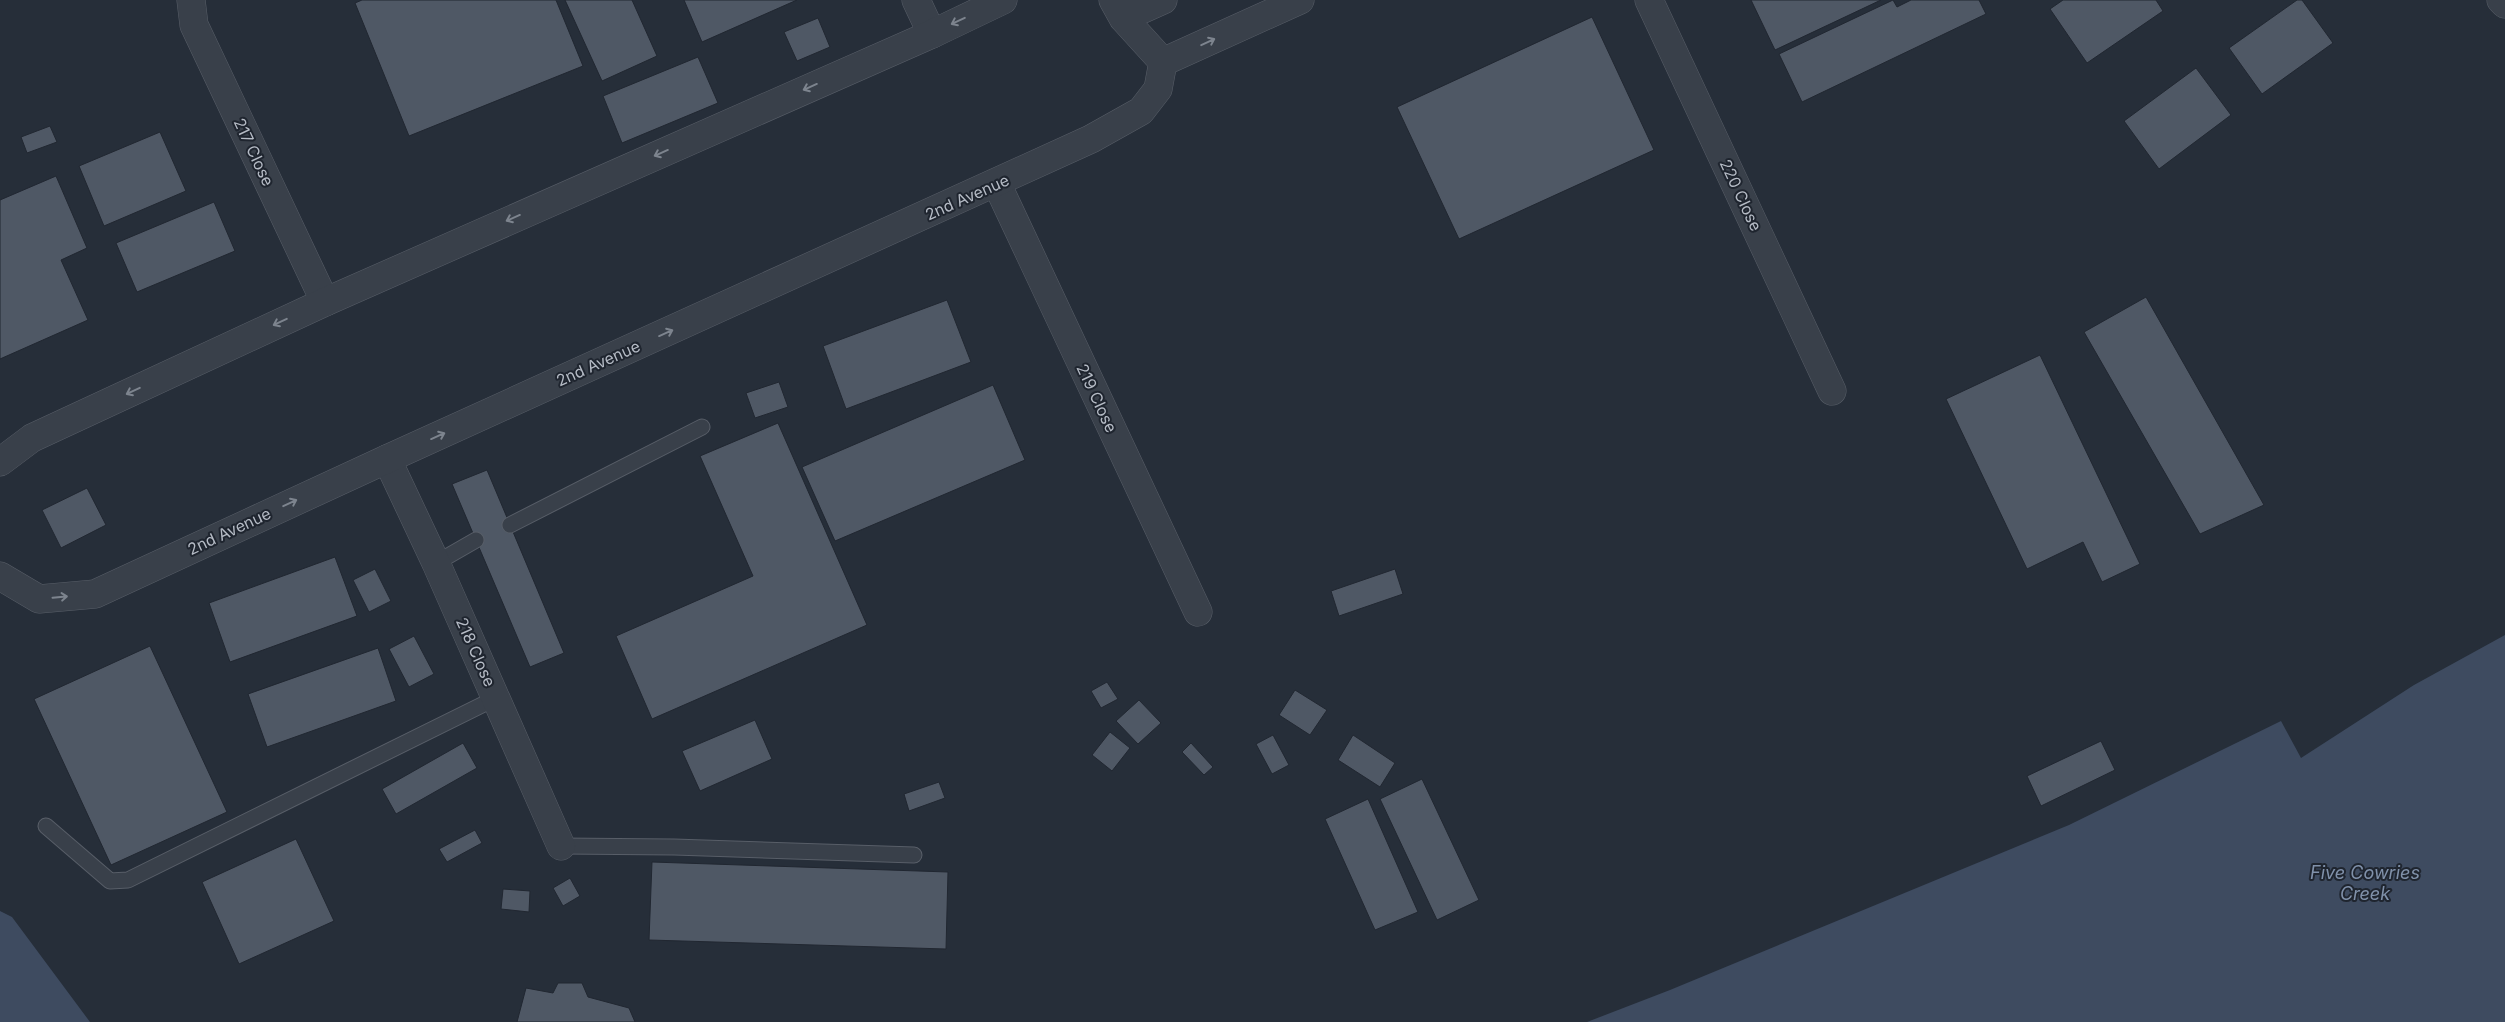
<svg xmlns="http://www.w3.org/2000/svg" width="2505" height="1022" font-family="Inter,sans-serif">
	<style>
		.water { fill: #3e4b60 }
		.building { fill: #4f5865; stroke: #212731 }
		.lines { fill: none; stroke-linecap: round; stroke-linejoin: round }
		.service-casing { stroke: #585e68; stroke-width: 17 }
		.minor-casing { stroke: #585e68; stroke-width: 29 }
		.tertiary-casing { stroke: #585e68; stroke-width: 29 }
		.service { stroke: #39404a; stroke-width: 15 }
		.minor { stroke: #39404a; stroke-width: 28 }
		.tertiary { stroke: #39404a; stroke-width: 28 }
		.oneway { stroke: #7d848e }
		.labels { text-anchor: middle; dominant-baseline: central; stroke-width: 4; stroke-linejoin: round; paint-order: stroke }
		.street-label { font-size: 16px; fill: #b5bbc5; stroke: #1f252f }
		.water-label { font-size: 18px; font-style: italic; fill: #8091aa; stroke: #1f252f }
	</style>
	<rect width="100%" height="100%" fill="#262e39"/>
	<path class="water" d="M2505 635V1022H1587L1670 990 2069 825 2281 721 2301 758 2414 685Z
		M0 911 12 917 90 1022H0Z"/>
	<path class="building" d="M362 0H556L583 66 409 136 355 3Z
		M565 0H632L657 56 602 81Z
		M684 0H797L702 42Z
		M1751 0H1881L1775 50Z
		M1893 0 1897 7 1911 0H1979L1986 14 1802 102 1779 54Z
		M2063 0H2156L2163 11 2087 63 2050 9Z
		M2297 0H2302L2333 43 2262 94 2229 48Z
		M1592 17 1654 150 1459 239 1397 107Z
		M818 18 830 47 797 61 784 32Z
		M698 57 718 103 622 143 603 96Z
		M2196 68 2231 115 2159 169 2124 121Z
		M50 126 57 142 27 153 21 137Z
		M160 132 186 191 104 226 79 166Z
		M56 176 87 248 61 260 88 320 0 359V200Z
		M214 202 235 251 137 292 116 243Z
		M2146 297 2264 505 2200 534 2084 332Z
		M947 300 971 362 846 409 823 346Z
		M2040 355 2140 564 2102 582 2083 542 2027 569 1946 399Z
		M779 382 788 407 755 418 746 393Z
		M993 385 1025 460 835 541 802 467Z
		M778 423 867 625 652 719 616 636 753 576 700 456Z
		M487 470 564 653 530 667 452 484Z
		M87 488 106 525 61 548 42 510Z
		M335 557 357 616 230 662 209 603Z
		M375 569 391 601 369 612 353 580Z
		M1395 569 1403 594 1339 616 1331 591Z
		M414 636 434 674 409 687 389 649Z
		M150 646 227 812 111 865 34 699Z
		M378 648 396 701 267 747 248 694Z
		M1107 682 1118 699 1101 708 1091 691Z
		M1295 690 1327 710 1310 735 1279 715Z
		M1139 700 1161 723 1138 744 1116 721Z
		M755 720 772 759 700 791 682 751Z
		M1110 732 1130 748 1112 771 1092 755Z
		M1273 735 1289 765 1272 774 1256 744Z
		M1353 735 1395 763 1380 787 1338 760Z
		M2101 741 2115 770 2041 806 2027 776Z
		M463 743 477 768 396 814 382 789Z
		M1191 743 1213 767 1204 775 1182 752Z
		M1422 779 1479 900 1437 920 1380 799Z
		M939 782 945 798 909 811 904 794Z
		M1368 799 1418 912 1375 930 1325 819Z
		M475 830 482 843 447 862 439 849Z
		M296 839 334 921 239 964 202 882Z
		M652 862 948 872 946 949 649 940Z
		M570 878 580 896 563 906 553 888Z
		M503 889 530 891 529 912 501 909Z
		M558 983H582L588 997 629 1008 635 1022H517L526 988 553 993Z"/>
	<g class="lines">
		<defs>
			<path id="service" d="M510 525 702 427
				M436 563 476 540
				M46 826 110 881 128 880 496 698
				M561 846 674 847 914 855"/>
			<path id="minor" d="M191 0 194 25 325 302
				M916 0 932 34
				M1649 0 1832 391
				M2501 0 2505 4
				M997 184 1198 612
				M387 459 436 563 561 846"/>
			<path id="tertiary" d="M1113 0 1123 18 1163 62
				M1123 18 1163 0
				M1163 62 1300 0
				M0 462 32 438 325 302 932 34 1003 0
				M0 576 39 599 95 594 387 459 1091 139 1141 111 1158 89 1163 62"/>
		</defs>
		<use href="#service" class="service-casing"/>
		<use href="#minor" class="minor-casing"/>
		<use href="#tertiary" class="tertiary-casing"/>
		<use href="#service" class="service"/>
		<use href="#minor" class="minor"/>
		<use href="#tertiary" class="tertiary"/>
	</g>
	<defs><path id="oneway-shaft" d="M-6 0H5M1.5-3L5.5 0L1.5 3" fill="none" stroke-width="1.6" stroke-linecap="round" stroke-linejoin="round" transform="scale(1.25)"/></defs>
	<g class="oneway">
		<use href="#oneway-shaft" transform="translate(958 21) rotate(155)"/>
		<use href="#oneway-shaft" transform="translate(1208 42) rotate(-25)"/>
		<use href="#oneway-shaft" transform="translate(810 87) rotate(156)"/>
		<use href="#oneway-shaft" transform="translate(661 153) rotate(156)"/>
		<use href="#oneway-shaft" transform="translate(513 218) rotate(156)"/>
		<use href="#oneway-shaft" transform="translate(280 322) rotate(155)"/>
		<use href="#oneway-shaft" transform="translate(666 333) rotate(-24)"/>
		<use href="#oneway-shaft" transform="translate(133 391) rotate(155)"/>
		<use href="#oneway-shaft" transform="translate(438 436) rotate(-24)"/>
		<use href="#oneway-shaft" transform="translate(290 503) rotate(-25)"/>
		<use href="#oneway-shaft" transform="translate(60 597) rotate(-5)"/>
	</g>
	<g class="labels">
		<g class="street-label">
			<text transform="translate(254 152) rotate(65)">217 Close</text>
			<text transform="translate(1741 195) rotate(65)">220 Close</text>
			<text transform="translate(967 197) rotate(-24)">2nd Avenue</text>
			<text transform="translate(598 363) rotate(-24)">2nd Avenue</text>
			<text transform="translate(1097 398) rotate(65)">219 Close</text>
			<text transform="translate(229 531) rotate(-25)">2nd Avenue</text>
			<text transform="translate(476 652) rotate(66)">218 Close</text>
		</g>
		<g class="water-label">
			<text x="2365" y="872">Five Cowries<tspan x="2365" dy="21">Creek</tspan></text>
		</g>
	</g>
</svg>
